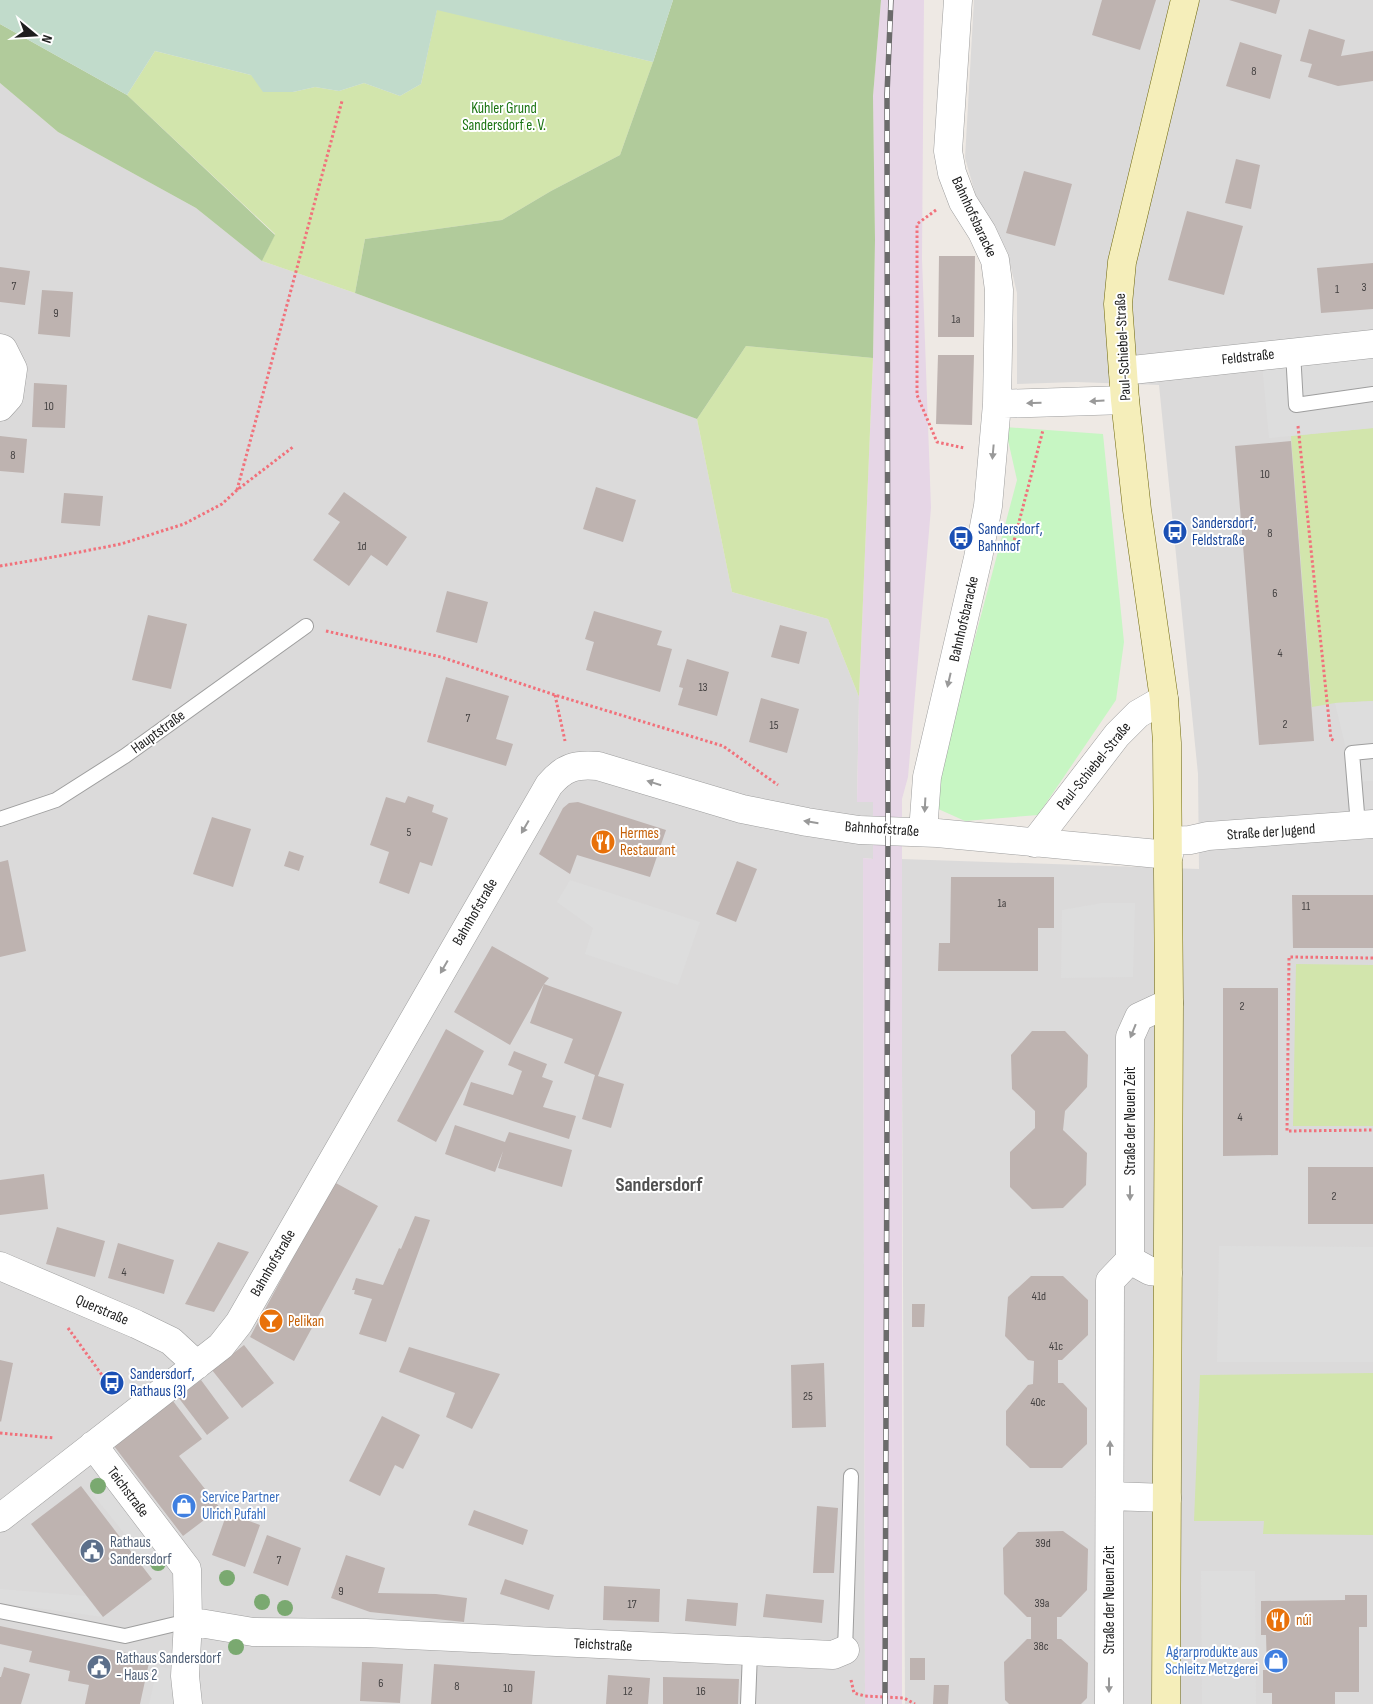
<svg xmlns="http://www.w3.org/2000/svg" width="1373" height="1704" font-family="'Sofia Sans Condensed',sans-serif">
	<style>
		.residential { fill: #dbdada }
		.industrial { fill: #e6d6e6 }
		.grass { fill: #d2e5ac }
		.forest { fill: #b1cb9b }
		.wetland { fill: #c1dbcb }
		.park { fill: #c7f6c3 }
		.parking { fill: #ddd }
		.building { fill: #beb3b0 }
		.lines { fill: none; stroke-linecap: round; stroke-linejoin: round }
		.lane-casing { stroke: #9e9e9e; stroke-width: 16 }
		.street-casing { stroke: #9e9e9e; stroke-width: 29 }
		.secondary-casing { stroke: #6d660b; stroke-width: 29 }
		.path { stroke: #f1717b; stroke-width: 3; stroke-dasharray: 2.5 2.5; stroke-linecap: butt }
		.lane { stroke: #fff; stroke-width: 14 }
		.street { stroke: #fff; stroke-width: 28 }
		.secondary { stroke: #f5eeba; stroke-width: 28 }
		.rail-casing { stroke: #6b6b6b; stroke-width: 5.5 }
		.rail { stroke: #fff; stroke-width: 4; stroke-dasharray: 11; stroke-linecap: butt }
		.tree { fill: #7aa970 }
		.oneway { fill: #999 }
		.labels { text-anchor: middle; dominant-baseline: central; stroke-width: 4; stroke-linejoin: round; paint-order: stroke }
		.number-label { font-size: 12px; fill: #454242 }
		.park-label { font-size: 15px; fill: #1b7412; stroke: #fff }
		.street-label { font-size: 15px; fill: #1d1d1d; stroke: #fff }
		.transit-label { font-size: 15px; fill: #164399; stroke: #fff; text-anchor: start }
		.food-label { font-size: 15px; fill: #c56008; stroke: #fff; text-anchor: start }
		.shop-label { font-size: 15px; fill: #366cbe; stroke: #fff; text-anchor: start }
		.service-label { font-size: 15px; fill: #4e5e75; stroke: #fff; text-anchor: start }
		.district-label { font-size: 20px; font-weight: bold; fill: #505050; stroke: #fff }
	</style>
	<rect width="100%" height="100%" fill="#eee9e4"/>
	<path class="residential" d="M974 0H1373V1704H905L901 859 1199 869 1198 774 1159 385 1076 382 1017 384V293L1007 251 980 210 965 158Z
		M0 83 58 132 196 208 262 261 355 293 697 419 732 592 828 619 859 697 857 802H873V859L863 858 865 1704H0Z"/>
	<path class="industrial" d="M881 0H924L922 259 931 508 908 777 902 799V1704H865L863 858 873 859V802H857L859 697 873 358 875 240 873 96Z"/>
	<path class="grass" d="M437 9 653 62 620 155 551 191 502 220 365 239 355 293 262 261 275 234 127 95 155 51 251 75 293 92 315 87 339 91 364 83 400 96 421 84Z
		M746 346 873 358 859 697 828 619 732 592 697 419Z
		M1373 428V701L1335 703 1312 707 1291 436Z
		M1296 964 1373 965V1126H1293Z
		M1373 1373V1535L1263 1534 1264 1521H1194L1200 1375Z"/>
	<path class="forest" d="M673 0H881L873 96 875 240 873 358 746 346 697 419 355 293 365 239 502 220 551 191 620 155 653 62Z
		M0 24 127 95 275 235 262 261 196 208 58 132 0 83Z"/>
	<path class="wetland" d="M0 0H673L653 62 437 10 421 84 400 96 364 83 339 91 315 87 293 92H263L251 75 155 51 127 95 0 24Z"/>
	<path class="park" d="M1005 427 1103 434 1124 642 1116 700 1038 815 965 821 936 808 937 781 1017 480Z"/>
	<path class="parking" d="M1373 353V428L1269 438 1262 364Z
		M1373 701V781L1354 782 1335 703Z
		M570 880 700 922 678 985 585 954 593 928 557 902Z
		M1102 903H1135L1133 977 1061 978 1062 910Z
		M1219 1246 1373 1247V1362H1217Z
		M108 1480 158 1546 144 1558 91 1492Z
		M1201 1571H1255L1256 1704H1202Z
		M0 1589 86 1596 103 1617 0 1603Z
		M158 1666 175 1670 178 1704H149Z"/>
	<path class="building" d="M1102 0H1156L1140 50 1092 35Z
		M1229 0H1280L1276 14Z
		M1309 29 1345 40 1341 56 1373 51V81L1338 86 1308 77 1312 64 1300 61Z
		M1240 42 1282 55 1270 99 1226 86Z
		M1236 159 1260 165 1251 209 1225 203Z
		M1024 171 1072 184 1055 246 1006 233Z
		M1187 211 1243 226 1224 295 1168 280Z
		M939 256H975L974 337H938Z
		M1373 263V309L1321 313 1317 268Z
		M0 267 30 271 25 305 0 302Z
		M42 290 73 292 70 337 38 334Z
		M938 355H974L972 425 936 424Z
		M34 383 67 385 65 428 32 427Z
		M0 436 27 439 24 473 0 471Z
		M1291 441 1314 741 1259 745 1235 446Z
		M596 487 636 500 623 542 583 529Z
		M344 492 407 537 387 566 371 555 349 586 313 560 340 522 328 514Z
		M64 493 103 496 100 526 61 523Z
		M447 591 488 602 477 643 436 632Z
		M594 611 662 631 657 645 672 649 660 692 586 670 594 642 585 639Z
		M148 615 187 624 171 689 132 680Z
		M780 625 807 632 799 664 771 657Z
		M687 659 729 672 717 716 678 705 683 688 679 687Z
		M446 677 509 696 496 739 513 744 506 766 427 742Z
		M761 698 799 709 787 753 749 742Z
		M408 796 434 805 432 812 448 818 432 866 420 862 409 894 379 883 389 852 370 845 386 797 405 803Z
		M578 802 666 830 650 877 577 855 570 874 539 854 563 808 569 803Z
		M212 817 251 829 233 887 193 874Z
		M289 851 304 856 299 871 284 866Z
		M8 860 26 951 0 957V862Z
		M737 861 757 869 736 922 716 914Z
		M951 877H1054V928H1038V971H938L939 943H950Z
		M1292 895H1373V948H1293Z
		M492 946 549 978 544 984 622 1012 598 1076 624 1084 611 1128 582 1119 595 1075 564 1063 573 1039 530 1023 544 984 510 1045 454 1012Z
		M1223 988H1278V1155L1223 1156Z
		M446 1029 484 1051 436 1142 397 1121Z
		M1032 1031H1065L1088 1055 1087 1087 1065 1111 1063 1130 1087 1153 1086 1185 1063 1208 1032 1209 1010 1187V1152L1035 1128V1111L1012 1089 1011 1055Z
		M514 1051 547 1064 542 1077 553 1081 543 1107 576 1116 569 1139 463 1105 471 1082 513 1095 522 1071 508 1065Z
		M455 1125 505 1142 509 1132 572 1150 562 1187 498 1168 503 1151 495 1172 445 1154Z
		M1308 1167H1373V1224H1308Z
		M44 1174 48 1209 0 1215V1180Z
		M334 1182 378 1206 294 1361 250 1337Z
		M415 1216 430 1220 386 1342 359 1334 372 1299 354 1294 355 1290H352L356 1278 383 1285 399 1248 401 1249Z
		M57 1227 105 1241 95 1277 46 1264Z
		M218 1242 249 1252 214 1312 185 1304Z
		M118 1243 174 1260 164 1294 108 1278Z
		M1031 1276H1063L1088 1300V1335L1062 1360H1058V1383H1063L1087 1408V1444L1062 1468H1030L1006 1445V1411L1028 1385 1033 1384 1034 1361 1028 1360 1005 1336 1008 1297Z
		M912 1304H925L924 1327H912Z
		M244 1345 274 1383 242 1408 212 1370Z
		M409 1347 500 1374 472 1429 446 1417 455 1393 399 1372Z
		M0 1360 13 1363 1 1422 0 1421Z
		M824 1363 826 1427 792 1428 791 1365Z
		M201 1380 229 1418 207 1435 178 1397Z
		M173 1401 202 1439 179 1456 220 1508 183 1536 114 1446Z
		M382 1416 420 1435 403 1469 395 1465 380 1496 349 1481Z
		M81 1486 152 1579 103 1617 31 1524Z
		M817 1506 838 1508 834 1573H813Z
		M474 1510 528 1530 523 1545 468 1525Z
		M227 1513 260 1525 245 1567 212 1555Z
		M1063 1531 1088 1549 1087 1590 1061 1617H1057V1639H1061L1088 1663 1087 1698 1081 1704H1009L1005 1700 1004 1662 1027 1639H1031V1617H1027L1004 1594 1003 1548 1018 1532Z
		M267 1535 301 1548 288 1586 253 1573Z
		M346 1555 385 1568 378 1593 436 1594 467 1598 464 1622 370 1612 331 1598Z
		M505 1579 554 1595 549 1610 500 1594Z
		M604 1586 660 1589 659 1622 603 1620Z
		M766 1594 824 1600 822 1623 763 1617Z
		M1345 1595H1367V1627H1359V1692H1335V1704H1272V1693H1263V1670H1267L1266 1635H1261V1601L1345 1600Z
		M687 1599 738 1603 736 1626 685 1621Z
		M0 1626 150 1658 140 1704H85L89 1685 68 1681 70 1671 29 1662 32 1651 0 1644Z
		M910 1658H925V1680H910Z
		M362 1662 403 1664 400 1703 360 1701Z
		M434 1664 535 1671 532 1704H431Z
		M4 1667 30 1674 21 1704H0V1677H1Z
		M608 1675 650 1678 648 1704H606Z
		M663 1677 739 1679 738 1704H663Z
		M934 1685H949L948 1704H933Z"/>
	<g class="lines">
		<defs>
			<path id="lane" d="M1293 352 1296 405 1373 394
				M0 819 56 800 125 756 306 626
				M1358 825 1352 753 1373 751
				M0 1611 125 1636 188 1621
				M845 1650 851 1476
				M748 1704 750 1652"/>
			<path id="street" d="M0 348 3 349 13 369 9 397 0 407
				M1123 371 1373 344
				M997 404 1125 400
				M923 832 927 777 978 558 988 506 997 404 999 290 995 260 982 232 963 202 952 173 948 151 958 0
				M1169 841 1190 840 1208 836 1373 824
				M1034 843 1117 735 1138 714 1164 699
				M1130 1260 1150 1271 1168 1273
				M0 1266 136 1324 171 1341 197 1365
				M93 1445 187 1569 188 1621 185 1676 188 1704
				M1110 1496 1167 1498
				M0 1518 221 1346 239 1323 549 785C564 767 576 764 598 766L742 809 807 822 859 830 937 833 1169 855
				M188 1621 253 1632 366 1633 833 1655 845 1650
				M1109 1704 1110 1281 1130 1260V1037L1139 1017 1169 1003"/>
			<path id="secondary" d="M1166 1704 1169 1003 1167 743 1164 699 1137 510 1125 400 1118 304 1122 262 1185 0"/>
		</defs>
		<use href="#lane" class="lane-casing"/>
		<use href="#street" class="street-casing"/>
		<use href="#secondary" class="secondary-casing"/>
		<path class="path" d="M936 210 917 224V395L937 442 964 448
			M1298 426 1331 739 1335 741
			M237 490 342 101
			M1013 545 1043 430
			M0 566 59 556 121 544 184 524 222 504 237 490 293 447
			M326 631 441 657 555 695 723 746 778 785
			M555 695 565 741
			M1373 958 1289 957 1287 1131 1373 1130
			M68 1328 115 1393
			M0 1433 54 1438
			M851 1680 854 1693 865 1696 904 1698 915 1704"/>
		<use href="#lane" class="lane"/>
		<use href="#street" class="street"/>
		<use href="#secondary" class="secondary"/>
		<defs>
			<path id="rail" d="M885 1704 888 831 887 94 891 0"/>
		</defs>
		<use href="#rail" class="rail-casing"/>
		<use href="#rail" class="rail"/>
	</g>
	<g class="tree">
		<circle cx="98" cy="1486" r="8"/>
		<circle cx="158" cy="1563" r="8"/>
		<circle cx="227" cy="1578" r="8"/>
		<circle cx="262" cy="1602" r="8"/>
		<circle cx="285" cy="1608" r="8"/>
		<circle cx="236" cy="1647" r="8"/>
	</g>
	<defs><path id="oneway-solid" d="M-6-.8H1V-3.2L6.5 0L1 3.2V.8H-6Z" transform="scale(1.25)"/></defs>
	<g class="oneway">
		<use href="#oneway-solid" transform="translate(1097 401) rotate(177)"/>
		<use href="#oneway-solid" transform="translate(1034 403) rotate(179)"/>
		<use href="#oneway-solid" transform="translate(993 452) rotate(95)"/>
		<use href="#oneway-solid" transform="translate(949 680) rotate(103)"/>
		<use href="#oneway-solid" transform="translate(654 783) rotate(-163)"/>
		<use href="#oneway-solid" transform="translate(925 805) rotate(93)"/>
		<use href="#oneway-solid" transform="translate(811 822) rotate(-171)"/>
		<use href="#oneway-solid" transform="translate(525 827) rotate(120)"/>
		<use href="#oneway-solid" transform="translate(444 967) rotate(120)"/>
		<use href="#oneway-solid" transform="translate(1133 1031) rotate(112)"/>
		<use href="#oneway-solid" transform="translate(1130 1193) rotate(90)"/>
		<use href="#oneway-solid" transform="translate(1110 1448) rotate(-90)"/>
		<use href="#oneway-solid" transform="translate(1109 1685) rotate(90)"/>
	</g>
	<defs>
		<symbol id="bus-disc" viewBox="-11 -11 22 22"><circle r="9.5" fill="#1a4fb4" stroke="#fff"/><path d="M-5-6H5V4H4V6H2V4H-2V6H-4V4H-5ZM-3.5-4V0h7V-4ZM-3.5 1.2v1.5H-2V1.2ZM2 1.2v1.5H3.5V1.2Z" fill="#fff"/></symbol>
		<symbol id="restaurant-disc" viewBox="-11 -11 22 22"><circle r="9.5" fill="#e8710a" stroke="#fff"/><path d="M-5-6h1v4h1v-4h1v4h1v-4h1v5L-1.5 .5V6h-2V.5L-5-1ZM5-6V6H3V1.5H1.5Q1.5-4 5-6Z" fill="#fff"/></symbol>
		<symbol id="bar-disc" viewBox="-11 -11 22 22"><circle r="9.5" fill="#e8710a" stroke="#fff"/><path d="M-6-5H6L.8 .8V4.5H3.5V6h-7V4.5H-.8V.8Z" fill="#fff"/></symbol>
		<symbol id="shop-disc" viewBox="-11 -11 22 22"><circle r="9.5" fill="#3f7fe0" stroke="#fff"/><path d="M-5-2.5h2.3a2.7 3.5 0 0 1 5.4 0H5L5.5 6h-11ZM-1.5-2.5h3a1.5 2.3 0 0 0-3 0Z" fill="#fff"/></symbol>
		<symbol id="civic-disc" viewBox="-11 -11 22 22"><circle r="9.5" fill="#5c6f8a" stroke="#fff"/><path d="M-.6-6.5H3V-4.5H.6V-3L4-1V1h2V6H-6V1h2V-1L-.6-3ZM-1.2 2.5V6h2.4V2.5Z" fill="#fff"/></symbol>
	</defs>
	<g fill-rule="evenodd">
		<use href="#bus-disc" x="1161" y="518" width="28" height="28"/>
		<use href="#bus-disc" x="947" y="524" width="28" height="28"/>
		<use href="#restaurant-disc" x="589" y="828" width="28" height="28"/>
		<use href="#bar-disc" x="257" y="1307" width="28" height="28"/>
		<use href="#bus-disc" x="98" y="1369" width="28" height="28"/>
		<use href="#shop-disc" x="170" y="1492" width="28" height="28"/>
		<use href="#civic-disc" x="78" y="1537" width="28" height="28"/>
		<use href="#restaurant-disc" x="1264" y="1606" width="28" height="28"/>
		<use href="#shop-disc" x="1262" y="1647" width="28" height="28"/>
		<use href="#civic-disc" x="85" y="1653" width="28" height="28"/>
	</g>
	<g class="labels">
		<g class="number-label">
			<text x="1254" y="71">8</text>
			<text x="14" y="286">7</text>
			<text x="1364" y="287">3</text>
			<text x="1337" y="289">1</text>
			<text x="56" y="313">9</text>
			<text x="956" y="319">1a</text>
			<text x="49" y="406">10</text>
			<text x="13" y="455">8</text>
			<text x="1265" y="474">10</text>
			<text x="1270" y="533">8</text>
			<text x="362" y="546">1d</text>
			<text x="1275" y="593">6</text>
			<text x="1280" y="653">4</text>
			<text x="703" y="687">13</text>
			<text x="468" y="718">7</text>
			<text x="1285" y="724">2</text>
			<text x="774" y="725">15</text>
			<text x="409" y="832">5</text>
			<text x="1002" y="903">1a</text>
			<text x="1306" y="906">11</text>
			<text x="1242" y="1006">2</text>
			<text x="1240" y="1117">4</text>
			<text x="1334" y="1196">2</text>
			<text x="124" y="1272">4</text>
			<text x="1039" y="1296">41d</text>
			<text x="1056" y="1346">41c</text>
			<text x="808" y="1396">25</text>
			<text x="1038" y="1402">40c</text>
			<text x="1043" y="1543">39d</text>
			<text x="279" y="1560">7</text>
			<text x="341" y="1591">9</text>
			<text x="1042" y="1603">39a</text>
			<text x="632" y="1604">17</text>
			<text x="1041" y="1646">38c</text>
			<text x="381" y="1683">6</text>
			<text x="457" y="1686">8</text>
			<text x="508" y="1688">10</text>
			<text x="628" y="1691">12</text>
			<text x="701" y="1691">16</text>
		</g>
		<g class="park-label">
			<text x="504" y="108">Kühler Grund<tspan x="504" dy="17">Sandersdorf e. V.</tspan></text>
		</g>
		<g class="street-label">
			<text transform="translate(974 217) rotate(65)">Bahnhofsbaracke</text>
			<text transform="translate(1123 347) rotate(-93)">Paul-Schiebel-Straße</text>
			<text transform="translate(1248 357) rotate(-6)">Feldstraße</text>
			<text transform="translate(964 619) rotate(-77)">Bahnhofsbaracke</text>
			<text transform="translate(158 732) rotate(-36)">Hauptstraße</text>
			<text transform="translate(1094 766) rotate(-51)">Paul-Schiebel-Straße</text>
			<text transform="translate(882 829) rotate(4)">Bahnhofstraße</text>
			<text transform="translate(1271 832) rotate(-4)">Straße der Jugend</text>
			<text transform="translate(475 912) rotate(-60)">Bahnhofstraße</text>
			<text transform="translate(1130 1121) rotate(-90)">Straße der Neuen Zeit</text>
			<text transform="translate(273 1263) rotate(-60)">Bahnhofstraße</text>
			<text transform="translate(102 1310) rotate(23)">Querstraße</text>
			<text transform="translate(128 1492) rotate(53)">Teichstraße</text>
			<text transform="translate(1109 1600) rotate(-90)">Straße der Neuen Zeit</text>
			<text transform="translate(603 1645) rotate(3)">Teichstraße</text>
		</g>
		<g class="transit-label">
			<text x="1192" y="523">Sandersdorf,<tspan x="1192" dy="17">Feldstraße</tspan></text>
			<text x="978" y="529">Sandersdorf,<tspan x="978" dy="17">Bahnhof</tspan></text>
			<text x="130" y="1374">Sandersdorf,<tspan x="130" dy="17">Rathaus (3)</tspan></text>
		</g>
		<g class="food-label">
			<text x="620" y="833">Hermes<tspan x="620" dy="17">Restaurant</tspan></text>
			<text x="288" y="1321">Pelikan</text>
			<text x="1296" y="1620">núi</text>
		</g>
		<g class="shop-label">
			<text x="202" y="1497">Service Partner<tspan x="202" dy="17">Ulrich Pufahl</tspan></text>
			<text x="1258" y="1652" text-anchor="end">Agrarprodukte aus<tspan x="1258" dy="17">Schleitz Metzgerei</tspan></text>
		</g>
		<g class="service-label">
			<text x="110" y="1542">Rathaus<tspan x="110" dy="17">Sandersdorf</tspan></text>
			<text x="116" y="1658">Rathaus Sandersdorf<tspan x="116" dy="17">- Haus 2</tspan></text>
		</g>
		<g class="district-label">
			<text x="659" y="1185">Sandersdorf</text>
		</g>
	</g>
	<g transform="translate(35 35) rotate(108)" stroke="#ffffff" stroke-width="4" paint-order="stroke">
	<path d="M0-4L9 19L0 12L-9 19Z" fill="#1d1d1d"/>
	<text y="-8" font-size="14" font-weight="bold" text-anchor="middle" fill="#1d1d1d">N</text>
	</g>
</svg>
